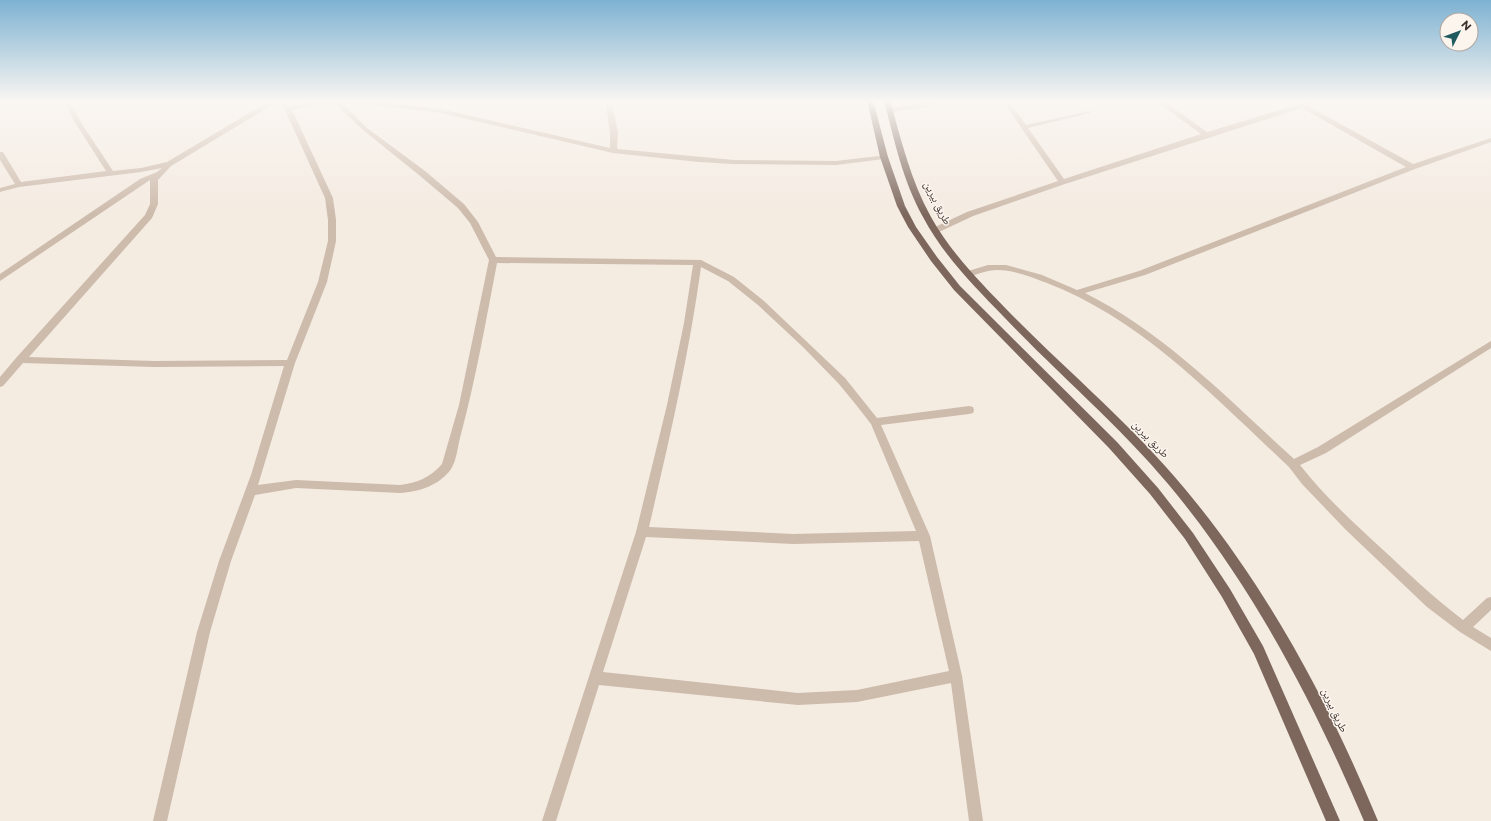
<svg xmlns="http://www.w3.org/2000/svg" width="1491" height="821" font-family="Montserrat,'Noto Naskh Arabic',sans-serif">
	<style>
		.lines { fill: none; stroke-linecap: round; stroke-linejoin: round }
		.minor { fill: #cdbbac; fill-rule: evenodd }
		.primary { fill: #7d675c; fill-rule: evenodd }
		.labels { text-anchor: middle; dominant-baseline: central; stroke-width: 3; stroke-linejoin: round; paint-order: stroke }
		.street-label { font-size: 11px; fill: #3b302b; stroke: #fbf5ee }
	</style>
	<rect width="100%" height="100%" fill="#f4ebe1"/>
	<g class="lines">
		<path class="minor" d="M63 100H69L80 121 113 171 141 168 167 162 271 100H282L289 107 320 100H343L372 101 441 109 610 148V132L605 100H611L618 132 617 149 734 160 836 161 887 155 888 157 884 159 836 165 734 164 699 162 613 153 441 113 372 105 343 104 367 128 425 171 464 204 478 222 496 257 701 260 734 277 764 301 845 378 877 418 969 406 973 407 974 410 973 413 969 414 881 425 930 536 962 676 983 821H969L951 683 857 702 798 705 599 685 556 821H542L636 532 667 405 684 323 693 265 497 263C486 320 476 378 461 434 458 444 457 460 451 469 440 485 419 492 400 493L296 488 255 495 231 561 210 632 167 821H153L197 632 219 561 251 475 284 366 154 367 23 363 3 386 0 387V377L16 358 145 215 150 204V180L0 281V274L140 179 157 172 162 168 141 172 19 187 0 192V188L15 184 0 160V152H3L21 182 106 171 74 121ZM277 102 285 110 325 198 328 220V241L318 282 287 360 154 361 29 357 152 218 158 204V180L171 166ZM321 104H335L363 130 419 175 458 208 470 223 489 260 459 405 442 464C431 477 417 483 400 485L296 480 258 485 295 363 327 282 336 241V220L333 198 292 110ZM701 267 728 281 758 305 803 347 839 384 857 406 871 424 916 531 793 534 649 527C669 441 689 355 701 267ZM646 537 793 544 919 541 949 671 857 690 798 693 603 672Z
			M940 100H953L923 108 890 112 887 110 890 108Z
			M1002 100H1008L1026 125 1090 111V113L1028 128 1064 179 1201 134 1154 100H1162L1207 132 1313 100H1324L1308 106 1413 164 1491 138V142L1415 169 1145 275 1085 293C1165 333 1228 399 1294 459L1318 447 1491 341V348L1326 453 1300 465C1324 496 1353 522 1381 548 1408 573 1434 598 1463 620L1487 598 1491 597V610L1473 627 1491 638V651L1460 632 1427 607 1346 530 1302 484 1289 467C1215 398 1143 320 1047 283 1031 277 1014 270 997 270 987 270 978 274 968 277L964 274 965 272 988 265H1006L1042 275 1077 290 1139 271 1406 167 1302 108 1065 184 973 216 939 232H933V228L967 212 1058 181Z"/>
		<path class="primary" d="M867 100H873L888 157 905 206 916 227 937 257 960 286 1117 442 1158 488 1193 533 1230 589 1263 646 1340 821H1326L1254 654 1222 597 1185 539 1150 494 1109 448 954 290 931 261 908 227 897 206 880 157Z
			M884 100H890C901 140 911 181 931 217 951 253 981 283 1010 313 1068 372 1132 425 1185 489 1267 587 1329 703 1378 821H1364C1315 706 1257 594 1178 496 1126 431 1061 377 1003 316 974 286 943 255 923 217 903 181 894 140 884 100Z"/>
	</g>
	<linearGradient id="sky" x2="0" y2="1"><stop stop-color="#7eb2d2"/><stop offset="0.47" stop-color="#faf6f2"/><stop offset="1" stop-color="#faf6f2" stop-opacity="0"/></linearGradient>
	<rect width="1491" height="215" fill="url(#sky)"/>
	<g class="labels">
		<g class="street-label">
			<text transform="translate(938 203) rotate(63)">طريق بيرين</text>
			<text transform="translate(1151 439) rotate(46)">طريق بيرين</text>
			<text transform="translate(1335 710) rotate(65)">طريق بيرين</text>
		</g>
	</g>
	<g transform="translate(1459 32) rotate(48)"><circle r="19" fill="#fbf5ee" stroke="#aea6a0"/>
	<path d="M0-3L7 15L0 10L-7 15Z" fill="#1f5a5e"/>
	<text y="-6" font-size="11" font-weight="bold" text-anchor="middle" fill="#3b302b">N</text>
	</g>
</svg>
